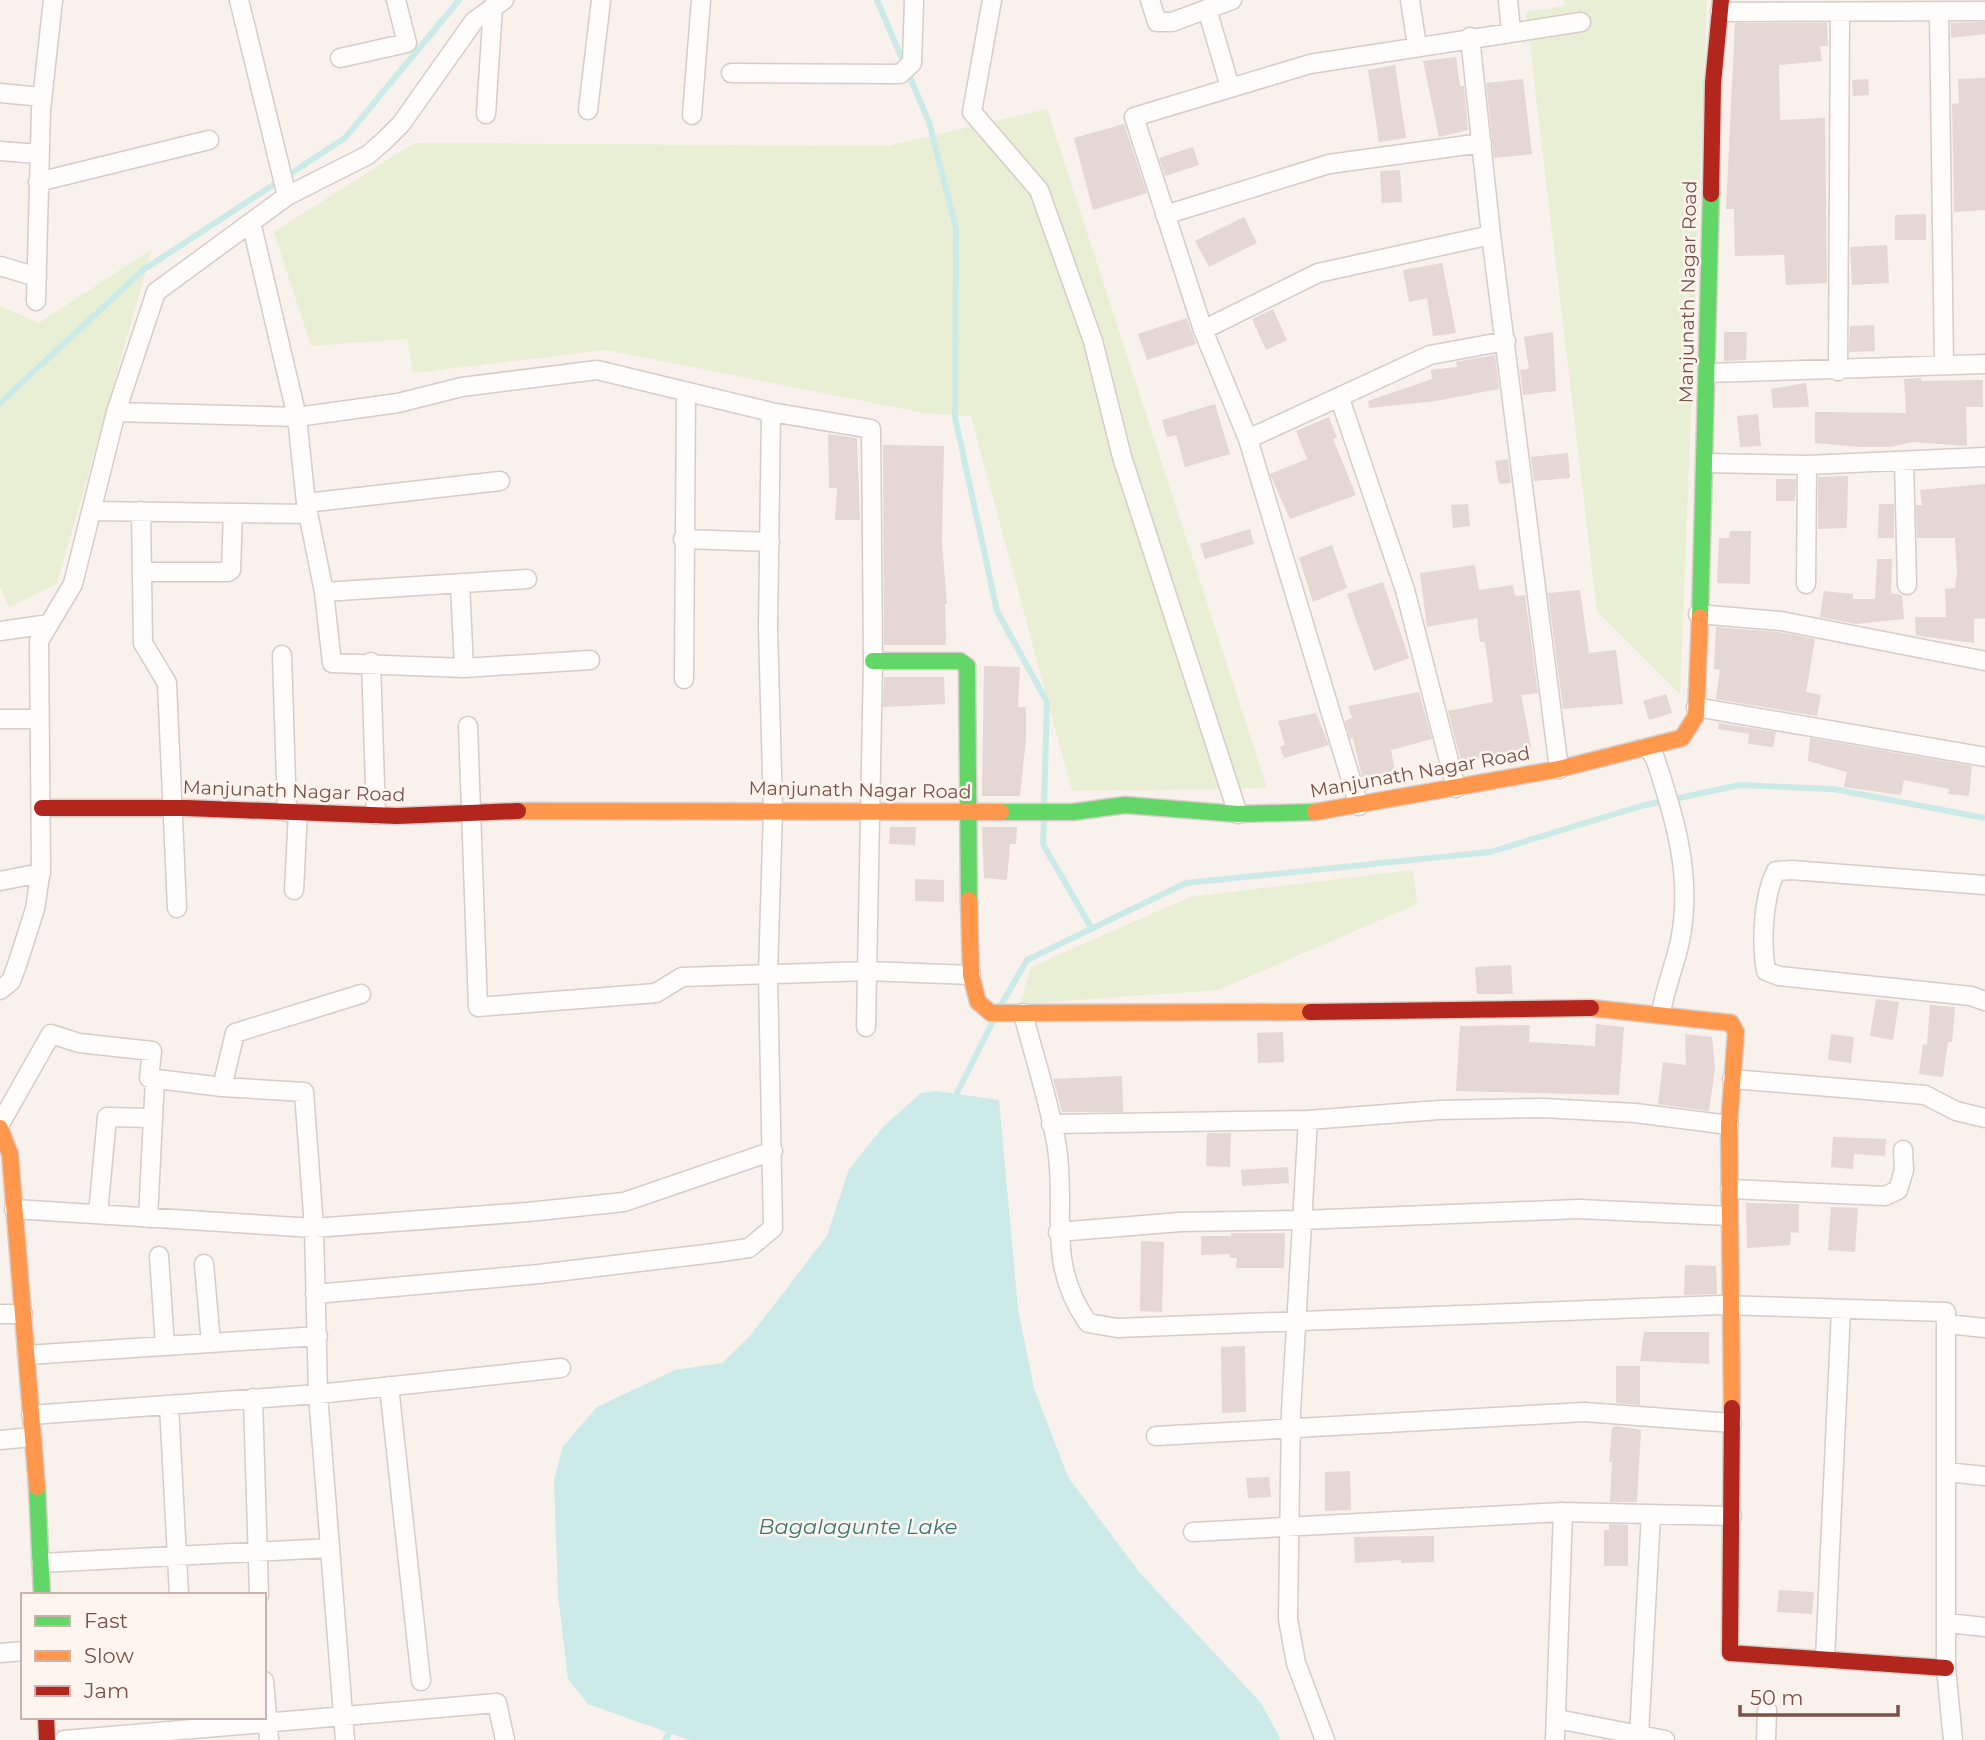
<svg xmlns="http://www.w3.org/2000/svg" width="1985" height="1740" font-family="Montserrat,sans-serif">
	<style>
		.green { fill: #e8efd5 }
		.water { fill: #ccebe8 }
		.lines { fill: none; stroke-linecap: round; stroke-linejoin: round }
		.stream { stroke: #ccebe8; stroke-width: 6 }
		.building { fill: #e5d7d3 }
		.street-casing { stroke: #d7ccc8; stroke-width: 21 }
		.fast-casing { stroke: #d9cec9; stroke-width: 19 }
		.slow-casing { stroke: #d9cec9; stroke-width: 19 }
		.jam-casing { stroke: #d9cec9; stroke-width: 19 }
		.street { stroke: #fefdfc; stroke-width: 18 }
		.fast { stroke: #63d668; stroke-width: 16 }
		.slow { stroke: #ff974d; stroke-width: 16 }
		.jam { stroke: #b3261e; stroke-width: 16 }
		.labels { text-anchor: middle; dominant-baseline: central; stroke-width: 5; stroke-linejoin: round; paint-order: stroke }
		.street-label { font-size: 19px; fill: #795149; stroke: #fff5ee }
		.water-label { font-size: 21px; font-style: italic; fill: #387877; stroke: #fff5ee }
	</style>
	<rect width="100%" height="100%" fill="#f8f1ec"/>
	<path class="green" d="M1564 0H1707L1680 694 1597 611 1526 12 1565 6Z
		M1047 109 1267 788 1072 791 971 416 924 413 606 350 413 373 407 339 311 346 274 232 414 143 887 146Z
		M152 249 57 584 9 607 0 587V306L39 323Z
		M1413 870 1417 904 1218 990 1020 1004 1031 967 1190 897Z"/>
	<path class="water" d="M936 1091 999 1100 1018 1309 1034 1388 1068 1477 1140 1573 1261 1703 1281 1740H689L588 1704 568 1679 558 1595 554 1480 563 1446 597 1407 675 1370 722 1363 750 1336 827 1236 849 1169 883 1127 921 1093Z"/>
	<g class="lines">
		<path class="stream" d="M877 0 929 122 956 228 955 417 997 611 1047 702 1044 806
			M0 403 143 270 345 138 459 0
			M1044 817 1043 844 1092 929
			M1001 1005 1027 960 1186 883 1490 852 1641 806 1740 785 1833 789 1985 818
			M954 1099 993 1021
			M665 1740 672 1728"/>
	</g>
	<path class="building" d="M1985 22V34L1951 38V23Z
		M1735 23H1827L1828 46H1820L1822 61 1779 65 1780 120 1825 118 1827 283 1786 285 1784 255 1735 256 1734 209H1726Z
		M1456 57 1460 86H1464L1468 130 1439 137 1423 61Z
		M1395 65 1406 138 1379 142 1368 70Z
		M1985 78V210L1954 212 1952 104 1959 103 1958 79Z
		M1523 79 1532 154 1494 158 1486 83Z
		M1868 79 1869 95 1853 96 1852 80Z
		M1124 124 1147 193 1093 210 1074 138Z
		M1193 147 1199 165 1165 176 1159 158Z
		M1400 170 1402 202 1382 203 1380 171Z
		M1926 214V240H1895V215Z
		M1244 217 1257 243 1209 267 1195 241Z
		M1887 245 1889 283 1852 285 1850 247Z
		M1442 263 1456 333 1433 336 1427 298 1409 302 1403 270Z
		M1273 309 1287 340 1266 350 1252 319Z
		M1187 318 1196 344 1147 360 1138 334Z
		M1874 325 1875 351 1849 352 1850 326Z
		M1553 332 1556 391 1523 395 1520 370 1529 369 1524 337Z
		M1724 332H1747L1746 360 1724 361Z
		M1495 355 1499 389 1436 401 1369 408 1368 401 1432 379 1431 370 1457 367 1456 362Z
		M1921 378V381L1983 380V407H1966L1967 446 1912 442 1890 447H1860L1815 443V412L1906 413 1904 379Z
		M1806 383 1809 407 1773 408 1771 389Z
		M1215 404 1230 454 1185 467 1176 435 1167 437 1162 420Z
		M1758 414 1761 446 1740 447 1737 416Z
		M1329 417 1337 438 1333 439 1356 495 1290 519 1270 474 1307 459 1296 431Z
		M828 434 857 438 860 520H835L837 488H829Z
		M883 445 944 446 942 543 947 604H945L946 645H884Z
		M1568 453 1570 478 1534 481 1531 457Z
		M1508 459 1511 483 1499 484 1495 461Z
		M1848 476 1847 528 1818 529V477Z
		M1776 479H1796L1795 501H1776Z
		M1985 484V618L1974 619V643L1919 636 1916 635 1915 617H1946L1945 589 1955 588 1957 573 1955 538H1917L1916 505H1922L1920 490Z
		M1468 504 1470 526 1453 528 1451 505Z
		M1879 504H1894V538H1878Z
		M1250 529 1254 544 1205 559 1200 544Z
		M1730 531H1751L1750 584 1717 583 1719 538H1729Z
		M1332 545 1347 588 1313 602 1299 558Z
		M1877 559H1892L1891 593 1902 595 1904 619 1856 624 1820 617 1824 591 1853 594V599H1875Z
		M1475 565 1479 590 1513 585 1515 596 1525 595 1538 693 1521 695 1531 747 1461 761 1448 711 1493 702 1485 642H1480L1477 618 1427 627 1420 573Z
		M1383 582 1409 658 1374 671 1347 594Z
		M1580 590 1589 653 1616 650 1623 704 1563 709 1548 593Z
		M1716 627 1779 632 1815 639 1806 692 1821 695 1817 716 1716 699 1720 670 1714 669Z
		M984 666 1020 667 1018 707H1026V739L1020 796H982Z
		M884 677H944L945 704 883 707Z
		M1419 692 1432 739 1391 750 1395 772 1362 777 1353 738 1350 739 1345 721 1352 718 1348 706Z
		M1666 694 1672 713 1649 720 1643 701Z
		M1316 713 1329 745 1284 758 1280 747 1285 745 1278 721Z
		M1719 723 1776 732 1773 747 1748 744 1749 734 1718 729Z
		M1810 738 1972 766 1969 796 1948 794 1949 789 1904 780 1901 795 1844 787 1847 772 1808 761Z
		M890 827H916L915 845 889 844Z
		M982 827H1017L1016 844H1010L1007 880 984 878Z
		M915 879 944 880V902L915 901Z
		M1511 965 1513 994H1477L1475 967Z
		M1876 999 1899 1002 1893 1040 1870 1036Z
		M1930 1005 1955 1007 1952 1042H1948L1943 1077 1919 1074 1923 1044 1927 1045Z
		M1596 1024 1624 1027 1619 1095 1456 1091 1460 1026 1530 1025 1529 1042 1595 1046Z
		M1283 1032 1284 1062 1258 1063 1257 1033Z
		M1685 1034 1712 1037 1715 1068 1709 1111 1658 1104 1663 1062 1686 1065Z
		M1831 1034 1854 1037 1851 1063 1828 1060Z
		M1122 1076 1123 1112H1062L1053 1079Z
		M1207 1133H1231L1230 1167 1206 1166Z
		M1833 1137 1886 1139 1885 1156 1854 1154 1853 1169 1831 1167Z
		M1288 1167 1289 1183 1242 1186 1241 1170Z
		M1746 1203 1799 1204V1233L1791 1232 1790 1245 1747 1248Z
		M1831 1207 1858 1208 1855 1252 1828 1250Z
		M1231 1233H1285L1284 1268H1236L1237 1258H1229L1230 1254 1201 1255V1236H1231Z
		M1141 1241 1164 1242 1162 1312 1140 1311Z
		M1685 1265 1716 1266 1717 1294 1684 1295Z
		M1644 1332H1709V1364L1640 1361Z
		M1245 1346 1246 1412 1222 1413 1221 1347Z
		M1616 1366H1640V1405L1616 1403Z
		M1616 1426 1641 1430 1637 1502H1610L1612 1462H1609L1612 1428Z
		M1350 1471 1351 1510 1325 1511V1472Z
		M1269 1477 1271 1497 1248 1498 1246 1478Z
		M1609 1524 1628 1525V1566H1604V1530H1609Z
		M1434 1536V1562L1401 1563V1560L1355 1563 1354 1537Z
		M1779 1590 1814 1592 1812 1614 1777 1612Z"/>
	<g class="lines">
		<defs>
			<path id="street" d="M239 0 287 196
				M992 0 972 112 1039 190 1093 341 1122 457 1238 814
				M1150 0 1157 22H1172L1232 0
				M1410 0 1417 46
				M1508 0 1511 31
				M1207 9 1230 87
				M1720 12 1985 11
				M1939 12 1944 365
				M1470 37 1491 235 1559 769
				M340 58 407 43 396 0
				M731 73 900 74 912 63 914 0
				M0 93 42 97
				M588 110 601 0
				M486 114 493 6
				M692 115 701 0
				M0 151 39 154
				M38 182 209 140
				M1165 215 1329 164 1482 143
				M251 222 297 417 306 503 324 592 332 663 464 668 590 660
				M0 266 37 277
				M36 301 41 110 53 0
				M1203 330 1318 273 1491 235
				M1838 371 1840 12
				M1708 373 1985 364
				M1340 399 1405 590 1456 788
				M116 412 297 417 398 403 462 387 597 370 771 412 871 429 873 661 866 1027
				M1248 439 1430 355 1506 341
				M1904 461 1907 585
				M1706 463 1807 465 1985 457
				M306 503 500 481
				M93 511 308 514
				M141 511 143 643 167 683 177 908
				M683 539 770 542
				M142 572H228L231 570 233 513
				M460 584 464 668
				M1806 584 1807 465
				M324 592 527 579
				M1698 614 1781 621 1985 661
				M0 631 49 624
				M282 655 287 812
				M371 662 376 815
				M684 679 686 393
				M1696 707 1985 757
				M0 719H39
				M468 726 478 1007 656 993 682 977 867 971 971 975
				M1648 748 1655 758C1675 818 1693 877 1680 941 1675 965 1665 988 1661 1013
				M1359 806 1248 439 1203 330 1134 117 1310 64 1581 22
				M0 881 41 873
				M1985 885 1792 870 1776 871C1763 897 1761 943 1766 971L1779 976 1971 996 1985 1001
				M294 890 298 813
				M0 990 11 981 17 965 35 909 41 869 39 641 73 584 116 412 156 292 287 196 368 155 385 140 401 124 474 21 504 0
				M1023 1013C1034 1057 1050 1103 1057 1148 1067 1212 1045 1262 1088 1323L1117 1328 1721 1305 1946 1312V1668L1953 1740
				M1732 1079 1925 1095 1956 1111 1985 1118
				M222 1087 235 1033 361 994
				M1308 1120 1291 1412 1288 1619 1296 1663 1325 1740
				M0 1124 51 1034 79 1043 152 1051 149 1078 222 1087 304 1092 314 1228 318 1394 345 1740
				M1051 1124 1308 1120 1439 1110 1543 1108 1635 1113 1729 1125
				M1730 1189 1885 1196 1898 1190 1904 1170 1903 1150
				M14 1209 314 1228 528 1212 624 1202 773 1151
				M98 1214 107 1117 151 1118
				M148 1218 155 1079
				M1058 1232 1180 1222 1302 1220 1578 1209 1729 1216
				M159 1256 165 1346
				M204 1264 211 1343
				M315 1294 539 1274 714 1253 749 1248 773 1228 768 974 773 810 768 628 771 412
				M0 1314H23
				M1947 1324 1985 1328
				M27 1355 318 1336
				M389 1386 421 1681
				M253 1398 259 1595
				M169 1405 179 1595
				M31 1415 318 1394 561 1368
				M1156 1436 1584 1412 1732 1423
				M0 1440 32 1437
				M1947 1472 1985 1476
				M1193 1532 1563 1512 1732 1516
				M41 1563 330 1548
				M1948 1623 1985 1627
				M0 1653 23 1651
				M1825 1659 1841 1310
				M264 1681 269 1740
				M1557 1719 1665 1740
				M1639 1735 1651 1514
				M64 1740 497 1703 505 1740
				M1555 1740 1563 1512
				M1766 1740 1767 1710"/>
			<path id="fast" d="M1700 617 1711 194
				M873 661H960L967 666 969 900
				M1001 812H1073L1125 805 1238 814 1315 812
				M37 1487 42 1595"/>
			<path id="slow" d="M518 811 1001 812
				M1315 812 1559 769 1682 738 1696 716 1700 617
				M969 900 971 975 978 1002 991 1013 1310 1012
				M1591 1008 1731 1023 1736 1032 1729 1125 1732 1408
				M0 1128 10 1154 37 1487"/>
			<path id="jam" d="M1711 194 1713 83 1721 0
				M42 808H186L397 816 518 811
				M1310 1012 1591 1008
				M1732 1408 1730 1653 1946 1668
				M46 1717 47 1740"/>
		</defs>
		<use href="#street" class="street-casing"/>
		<use href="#fast" class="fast-casing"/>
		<use href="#slow" class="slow-casing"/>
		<use href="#jam" class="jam-casing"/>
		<use href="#street" class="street"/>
		<use href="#fast" class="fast"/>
		<use href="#slow" class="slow"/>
		<use href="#jam" class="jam"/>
	</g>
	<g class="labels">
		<g class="street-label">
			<text transform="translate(1688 292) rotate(-89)">Manjunath Nagar Road</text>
			<text transform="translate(1420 772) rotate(-10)">Manjunath Nagar Road</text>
			<text transform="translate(860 790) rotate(1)">Manjunath Nagar Road</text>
			<text transform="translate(294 791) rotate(2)">Manjunath Nagar Road</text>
		</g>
		<g class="water-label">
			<text x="858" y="1526">Bagalagunte Lake</text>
		</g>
	</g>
	<rect x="21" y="1593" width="245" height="126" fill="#fff5ee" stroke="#c9b3ac" stroke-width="2"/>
	<rect x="35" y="1616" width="35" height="10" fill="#63d668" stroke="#c9b3ac" stroke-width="2"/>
	<text x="84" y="1628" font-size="21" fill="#795149">Fast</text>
	<rect x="35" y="1651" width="35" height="10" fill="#ff974d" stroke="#c9b3ac" stroke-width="2"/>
	<text x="84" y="1663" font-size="21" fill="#795149">Slow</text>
	<rect x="35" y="1686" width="35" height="10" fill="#b3261e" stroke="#c9b3ac" stroke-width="2"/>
	<text x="84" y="1698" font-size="21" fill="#795149">Jam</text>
	<path d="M1740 1705v10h158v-10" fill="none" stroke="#795149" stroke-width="3.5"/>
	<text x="1750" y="1705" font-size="21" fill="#795149" stroke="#fff5ee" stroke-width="5" paint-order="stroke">50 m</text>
</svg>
